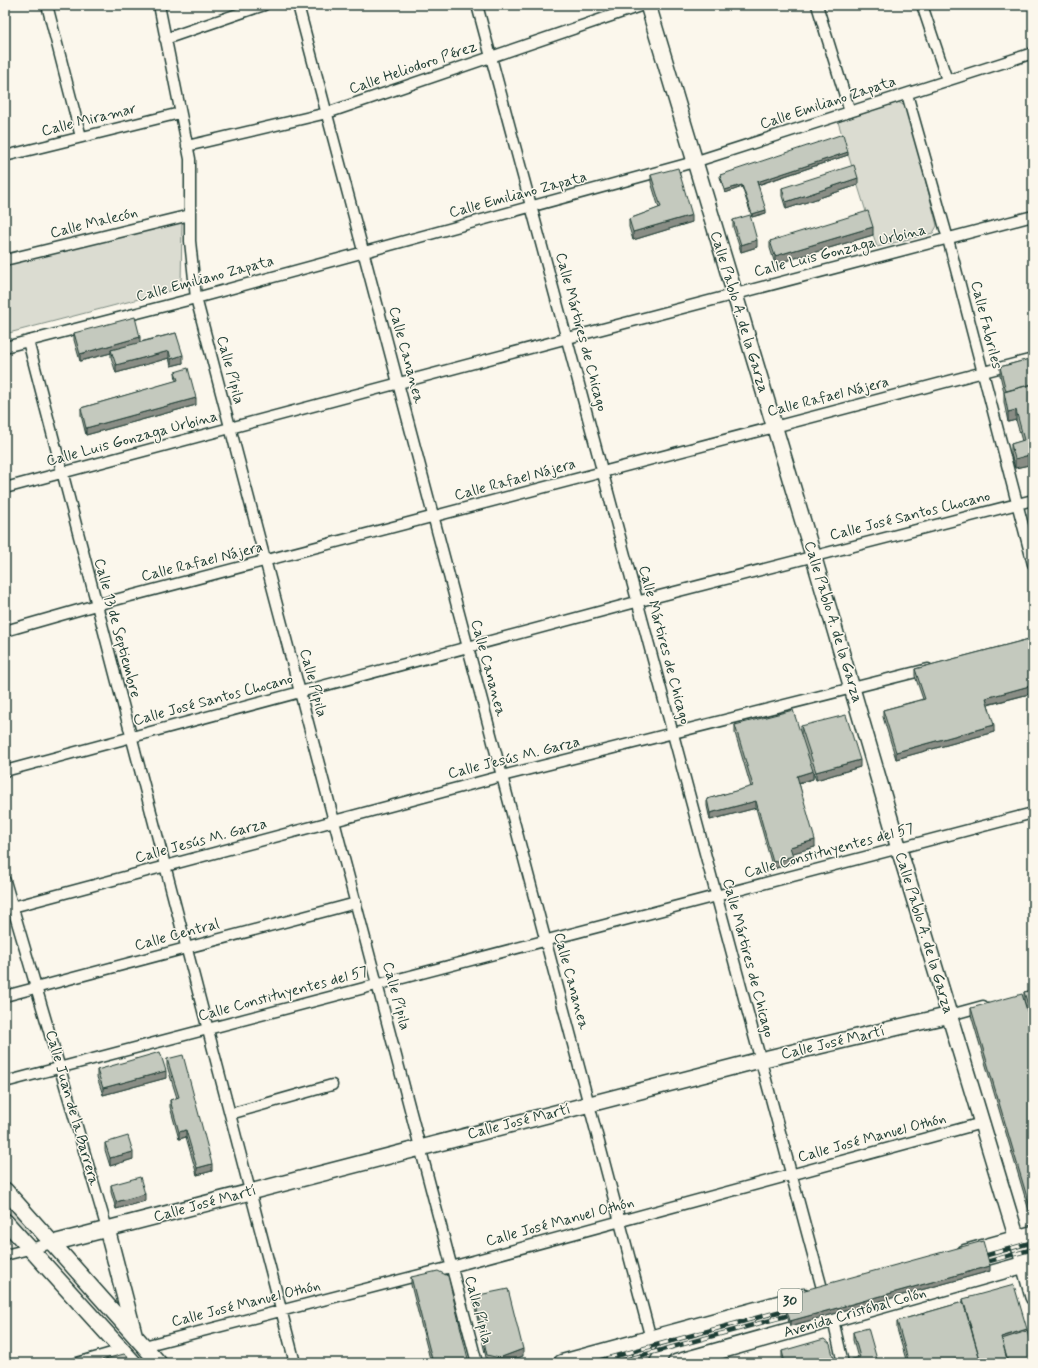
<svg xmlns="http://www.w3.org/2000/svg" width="1038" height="1368" font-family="Mynerve,sans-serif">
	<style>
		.green { fill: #dbdcd1; stroke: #7d8c82 }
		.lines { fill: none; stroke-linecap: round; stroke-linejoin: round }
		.street-casing { stroke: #1f3d34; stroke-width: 13 }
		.secondary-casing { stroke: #1f3d34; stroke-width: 18 }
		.primary-casing { stroke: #1f3d34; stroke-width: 19 }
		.street { stroke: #fbf7ec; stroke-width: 10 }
		.secondary { stroke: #fbf7ec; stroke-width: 15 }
		.primary { stroke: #fbf7ec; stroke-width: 16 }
		.rail-casing { stroke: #1f3d34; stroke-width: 4.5 }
		.rail { stroke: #fbf7ec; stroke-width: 3; stroke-dasharray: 9; stroke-linecap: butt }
		.wall { fill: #a9ada3; stroke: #1f3d34 }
		.shaded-wall { fill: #898d85; stroke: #1f3d34 }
		.building { fill: #c4c9be; stroke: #1f3d34 }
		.labels { text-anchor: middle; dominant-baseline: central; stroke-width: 3; stroke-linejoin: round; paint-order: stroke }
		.shield { fill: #fbf7ec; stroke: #61756b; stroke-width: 1 }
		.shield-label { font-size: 14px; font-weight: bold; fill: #1f3d34 }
		.street-label { font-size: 15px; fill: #1f3d34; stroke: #fbf7ec }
	</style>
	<rect width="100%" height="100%" fill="#fbf7ec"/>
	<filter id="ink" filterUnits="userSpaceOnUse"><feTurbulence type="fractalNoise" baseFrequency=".025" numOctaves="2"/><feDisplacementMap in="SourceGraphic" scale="8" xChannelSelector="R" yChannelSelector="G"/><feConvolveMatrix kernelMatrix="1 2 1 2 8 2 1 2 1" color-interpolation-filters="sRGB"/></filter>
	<g filter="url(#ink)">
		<path class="green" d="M898 102 907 107 937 226 933 233 877 247 838 122Z
			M182 220 181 288 5 334V265Z
			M5 1199 31 1231 29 1233H23L5 1213Z"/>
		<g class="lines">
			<defs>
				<path id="street" d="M47 5 81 137
					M159 5 190 159V241L196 298 477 1363
					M298 5 651 1339
					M477 5 823 1292
					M817 5 850 112
					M922 5 947 80
					M165 39 264 5
					M907 94 948 239 1033 564
					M187 146 327 113 643 5
					M5 156 180 113
					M5 260 190 215
					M28 341 295 1363
					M5 347 196 298 694 162 1033 53
					M5 488 568 338 1033 216
					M5 631 96 605 1033 359
					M5 771 636 602 1033 500
					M5 881 107 1229
					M5 909 502 776 928 669
					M5 996 356 903
					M950 1015 983 1006
					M5 1082 1033 813
					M230 1114 332 1085
					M5 1255 53 1243
					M833 1320 843 1363
					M144 1346 451 1267 982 1123
					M77 1363 122 1350"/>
				<path id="secondary" d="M648 5 813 555 899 849 1017 1239 1033 1297
					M5 1190 159 1363
					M5 1221 134 1363
					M107 1229 134 1333
					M53 1243 760 1060 950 1015"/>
				<path id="primary" d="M965 1253 1033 1234
					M562 1363 804 1297
					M638 1363 651 1339
					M676 1363 1033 1262"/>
			</defs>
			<use href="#street" class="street-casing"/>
			<use href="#secondary" class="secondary-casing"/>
			<use href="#primary" class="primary-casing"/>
			<use href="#street" class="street"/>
			<use href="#secondary" class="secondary"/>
			<use href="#primary" class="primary"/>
			<defs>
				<path id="rail" d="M977 1258 1033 1242
					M979 1264 1033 1249
					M590 1363 796 1307
					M614 1363 797 1313"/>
			</defs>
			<use href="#rail" class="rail-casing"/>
			<use href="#rail" class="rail"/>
		</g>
		<path class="wall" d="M848 155 758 185 766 213 752 217 742 187 725 193 720 177V175Z
			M651 175 692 222 633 240 629 227V219L659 208 651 182Z
			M858 185 786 209 782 196V188Z
			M733 220 757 247 741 252 733 227Z
			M873 235 775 264 770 248V241Z
			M74 333 140 342 176 333 183 363 171 366 169 358 116 373 111 357V353L80 361 74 340Z
			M1033 358V481L1029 465 1015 468 1011 454V444L1022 441 1016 420 1008 422 1004 402V392L1000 375V367Z
			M175 372 196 405 86 435 81 415V408L176 381Z
			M1033 638V693L988 705 994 732 896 759 883 717V710L923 699 915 676V669Z
			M735 725 801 734V726L860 767 816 780 813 772V779L799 783 815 847 792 853 793 863 773 869 756 808 710 820 707 806V799L751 787 735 733Z
			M1033 990V1029L1024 1000V992Z
			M971 1008 1033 1031V1213L1030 1214 971 1015Z
			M167 1059 212 1171 197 1175 186 1137 179 1139 170 1107V1100L177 1098 167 1066Z
			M97 1070 166 1078 103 1095 97 1077Z
			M105 1143 133 1159 110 1166 105 1150Z
			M111 1185 145 1201 116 1209 111 1192Z
			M990 1271 790 1326 783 1301V1296Z
			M411 1277 469 1363H431L411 1285Z
			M474 1296 523 1356 504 1363H490L487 1362 474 1303Z
			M963 1299 1027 1331 1033 1363H907L897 1329V1321L963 1302Z
			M853 1332 878 1363H849V1360L858 1358 853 1340Z
			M782 1351 835 1363H783L782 1359Z"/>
		<path class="shaded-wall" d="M848 152V155L757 185V182Z
			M858 178V185L786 209V202Z
			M742 185V187L725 193V190Z
			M766 210V213L752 217V214Z
			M692 215V222L633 240V232Z
			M873 227V235L775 264V256Z
			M757 240V247L741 252V245Z
			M140 337V345L111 350V353L80 361V354Z
			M169 351V358L116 373V365Z
			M183 355V363L171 366V359Z
			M196 398V405L86 435V428Z
			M1016 410V420L1008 422V412Z
			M1029 455V465L1015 468V459Z
			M1033 685V693L986 705V698Z
			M994 725V732L896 759V752Z
			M860 760V767L816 780V772Z
			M813 771V779L797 783V776Z
			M756 801V808L710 820V813Z
			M815 840V847L790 854V847Z
			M793 856V863L773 869V862Z
			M166 1071V1078L103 1095V1088Z
			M186 1130V1137L179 1139V1132Z
			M133 1152V1159L110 1166V1158Z
			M212 1164V1171L197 1175V1168Z
			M145 1194V1201L116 1209V1202Z
			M1033 1206V1213L1030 1214V1207Z
			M990 1266V1271L790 1326V1321Z
			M1027 1329V1339L1003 1346 1001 1337Z
			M523 1349V1356L504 1363H499V1358Z
			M957 1359V1363H944Z"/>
		<path class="building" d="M843 134 848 152 757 182 766 210 752 214 742 185 725 190 720 175Z
			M854 165 858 178 786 202 782 188Z
			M678 168 692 215 633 232 629 219 661 207 651 175Z
			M868 211 873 227 775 256 770 241Z
			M750 215 757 240 741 245 733 220Z
			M135 317 140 337 80 354 74 333Z
			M176 333 183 355 171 359 169 351 116 365 111 350Z
			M1033 358V384L1006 391 1000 367Z
			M188 368 196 398 86 428 81 408 178 380 175 372Z
			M1033 384V471L1029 455 1015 459 1011 444 1024 440 1016 410 1008 412 1004 392Z
			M1033 638V685L986 698 994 725 896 752 883 710 925 699 915 669Z
			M793 710 813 771 797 776 815 840 790 847 793 856 773 862 756 801 710 813 707 799 753 786 735 725Z
			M846 715 860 760 816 772 801 726Z
			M1033 990V1021L1024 992Z
			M1022 994 1033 1031V1206L1030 1207 971 1008Z
			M160 1052 166 1071 103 1088 97 1070Z
			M183 1055 212 1164 197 1168 186 1130 179 1132 170 1100 179 1097 167 1059Z
			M128 1136 133 1152 110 1158 105 1143Z
			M140 1177 145 1194 116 1202 111 1185Z
			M983 1241 990 1266 790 1321 783 1296Z
			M438 1271 448 1276 469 1363H433L411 1277Z
			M1014 1285 1027 1329 1001 1337 1008 1363H981L963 1299Z
			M508 1289 523 1349 499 1358 487 1355 474 1296Z
			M963 1302 981 1363H958L957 1359 944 1363H909L897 1321Z
			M868 1328 878 1363H850L849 1360 860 1357 853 1332Z
			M1027 1331 1033 1351V1363H1008L1002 1339Z
			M824 1339 830 1344 835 1363H785L782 1351Z
			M124 1354 135 1363H90Z"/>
	</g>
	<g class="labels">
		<rect class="shield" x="778" y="1289" width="24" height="24" rx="3"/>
		<g class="shield-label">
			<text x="790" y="1301">30</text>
		</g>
		<g class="street-label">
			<text transform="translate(413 68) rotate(-19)">Calle Heliodoro Pérez</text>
			<text transform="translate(828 103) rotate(-18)">Calle Emiliano Zapata</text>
			<text transform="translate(89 120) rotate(-14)">Calle Miramar</text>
			<text transform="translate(518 195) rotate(-15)">Calle Emiliano Zapata</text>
			<text transform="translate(94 223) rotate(-14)">Calle Malecón</text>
			<text transform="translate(840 251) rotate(-14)">Calle Luis Gonzaga Urbina</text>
			<text transform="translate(205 279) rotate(-15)">Calle Emiliano Zapata</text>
			<text transform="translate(739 312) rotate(73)">Calle Pablo A. de la Garza</text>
			<text transform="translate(986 325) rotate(76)">Calle Fabriles</text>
			<text transform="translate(581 332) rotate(75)">Calle Mártires de Chicago</text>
			<text transform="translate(406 355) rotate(75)">Calle Cananea</text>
			<text transform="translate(230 370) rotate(75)">Calle Pípila</text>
			<text transform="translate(828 397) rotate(-14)">Calle Rafael Nájera</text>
			<text transform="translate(132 439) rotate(-15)">Calle Luis Gonzaga Urbina</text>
			<text transform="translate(515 480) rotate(-15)">Calle Rafael Nájera</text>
			<text transform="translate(910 516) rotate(-14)">Calle José Santos Chocano</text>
			<text transform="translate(202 562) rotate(-14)">Calle Rafael Nájera</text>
			<text transform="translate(833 622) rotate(73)">Calle Pablo A. de la Garza</text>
			<text transform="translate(117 628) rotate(75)">Calle 13 de Septiembre</text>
			<text transform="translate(664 645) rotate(75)">Calle Mártires de Chicago</text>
			<text transform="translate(488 668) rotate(75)">Calle Cananea</text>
			<text transform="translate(313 683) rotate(75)">Calle Pípila</text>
			<text transform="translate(213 700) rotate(-15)">Calle José Santos Chocano</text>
			<text transform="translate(514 758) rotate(-14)">Calle Jesús M. Garza</text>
			<text transform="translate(201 841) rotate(-15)">Calle Jesús M. Garza</text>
			<text transform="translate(829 851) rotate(-15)">Calle Constituyentes del 57</text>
			<text transform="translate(924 933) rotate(73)">Calle Pablo A. de la Garza</text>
			<text transform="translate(177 935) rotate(-15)">Calle Central</text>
			<text transform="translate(748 958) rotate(75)">Calle Mártires de Chicago</text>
			<text transform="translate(571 981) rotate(75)">Calle Cananea</text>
			<text transform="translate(283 994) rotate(-15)">Calle Constituyentes del 57</text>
			<text transform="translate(396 996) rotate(75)">Calle Pípila</text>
			<text transform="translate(833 1043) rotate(-13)">Calle José Martí</text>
			<text transform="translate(72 1108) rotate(74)">Calle Juan de la Barrera</text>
			<text transform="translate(519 1122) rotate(-14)">Calle José Martí</text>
			<text transform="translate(872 1138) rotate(-15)">Calle José Manuel Othón</text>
			<text transform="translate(205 1204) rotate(-15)">Calle José Martí</text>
			<text transform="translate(560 1222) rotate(-15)">Calle José Manuel Othón</text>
			<text transform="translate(246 1304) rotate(-14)">Calle José Manuel Othón</text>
			<text transform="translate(478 1310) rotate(75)">Calle Pípila</text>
			<text transform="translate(855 1313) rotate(-16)">Avenida Cristóbal Colón</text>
		</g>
	</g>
	<rect width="1038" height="1368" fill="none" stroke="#fbf7ec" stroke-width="20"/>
	<rect x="10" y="10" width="1018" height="1348" fill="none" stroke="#1f3d34" stroke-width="1.5" filter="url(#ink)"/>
</svg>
